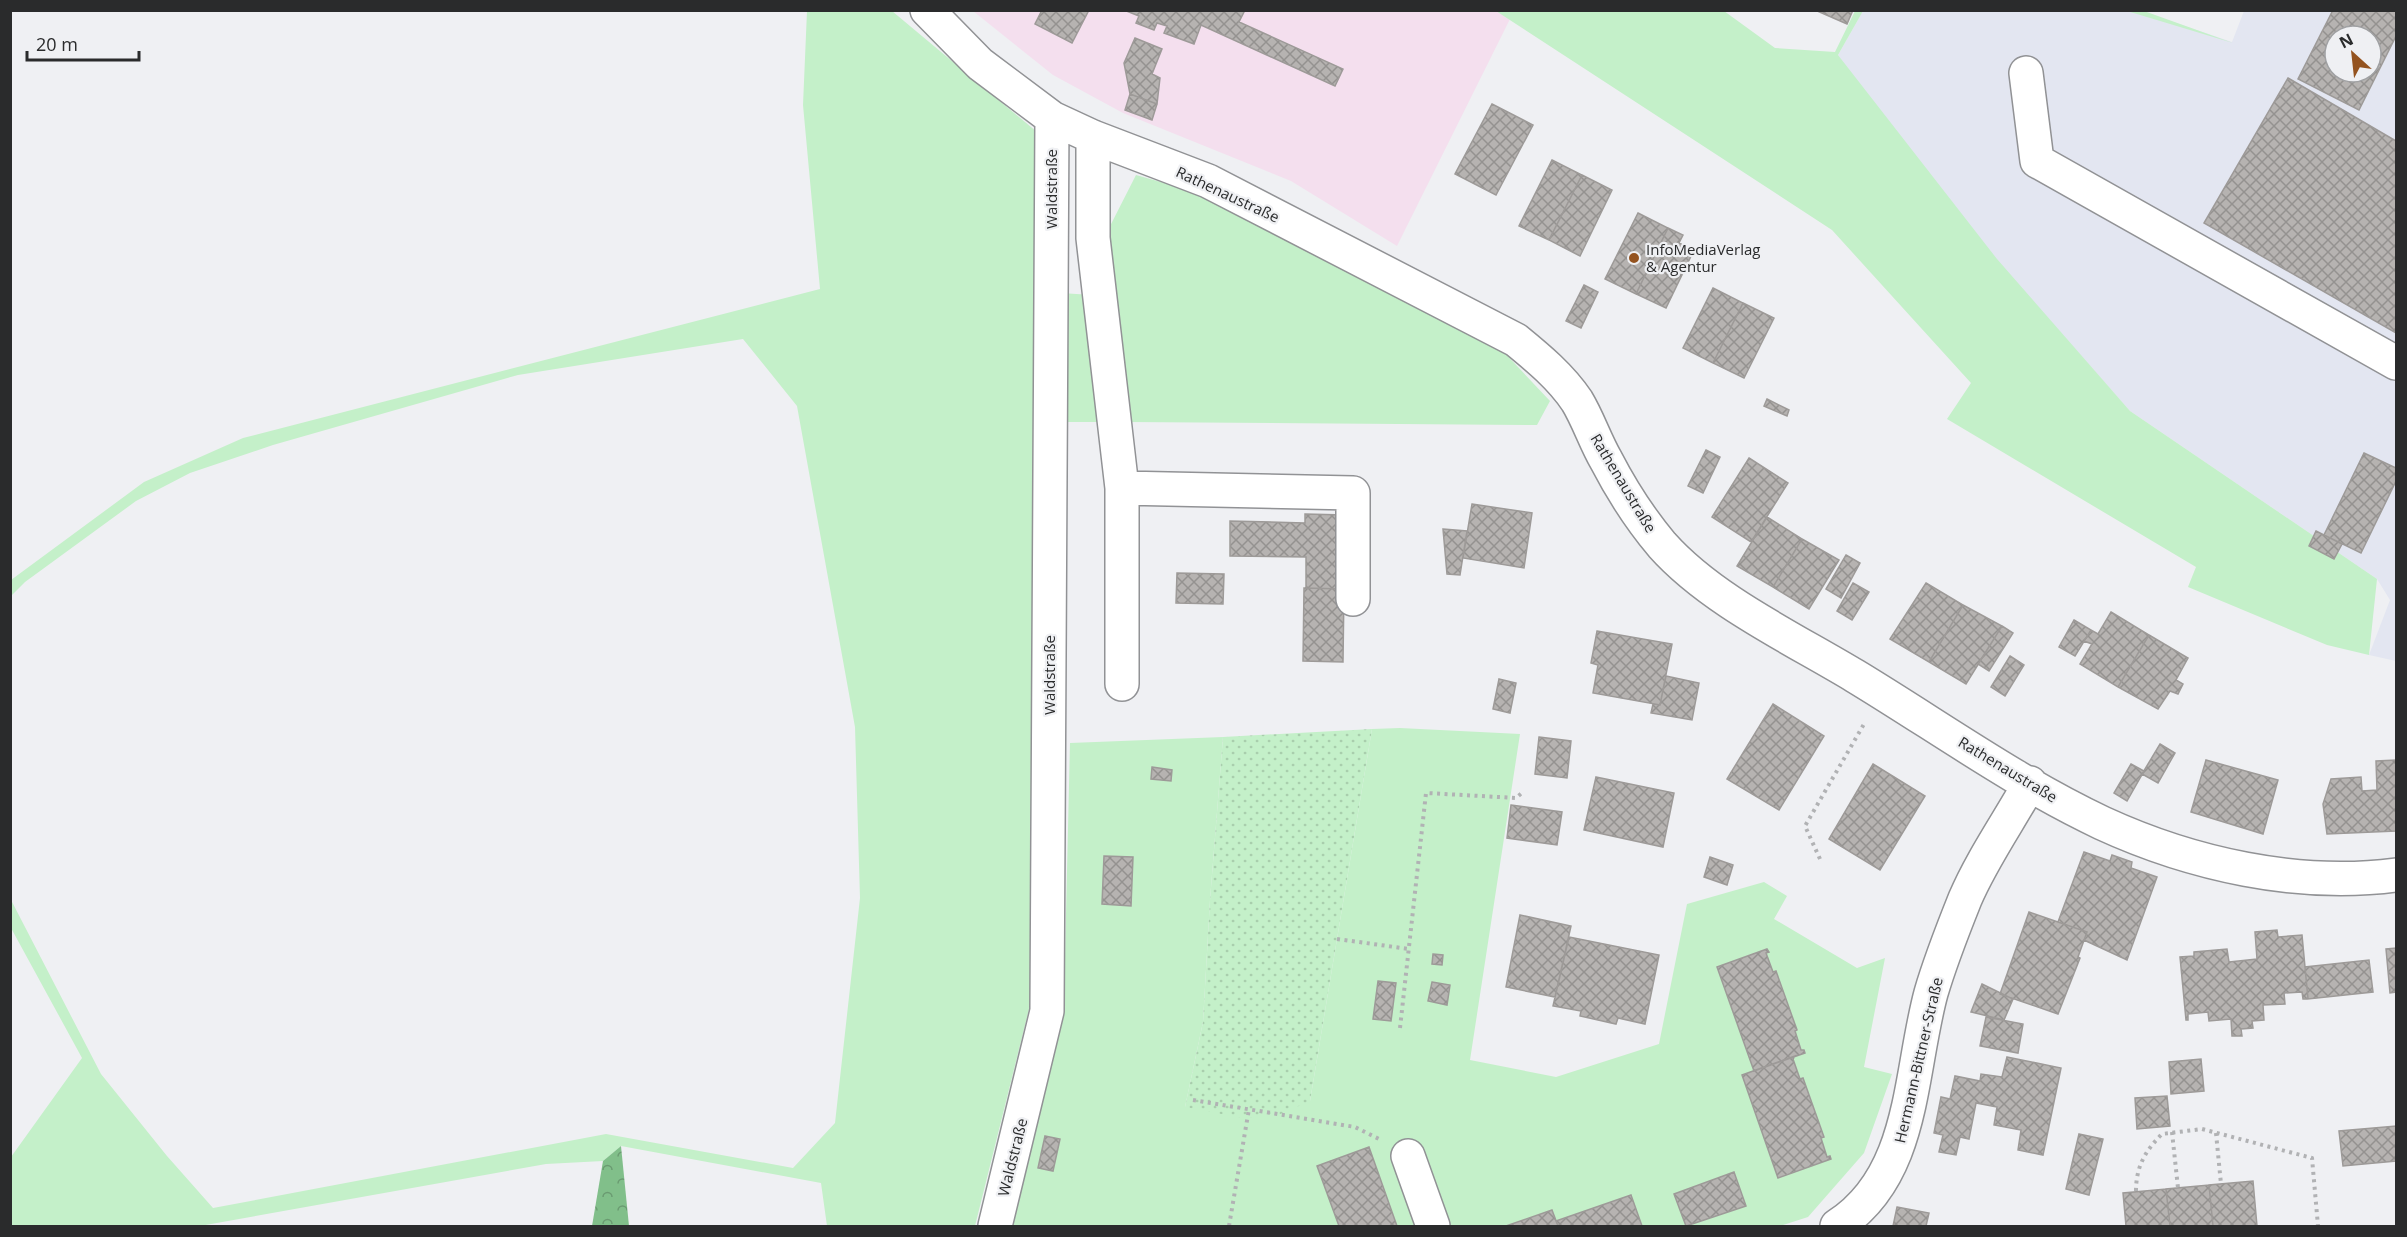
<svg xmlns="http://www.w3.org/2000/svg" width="2407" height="1237" font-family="'Open Sans',sans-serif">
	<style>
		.commercial { fill: #f4dfee }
		.built { fill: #e3e6f1; fill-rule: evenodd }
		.green { fill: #c4f0c9 }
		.forest { fill: url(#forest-crowns) }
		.park { fill: url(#park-dots) }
		.building { fill: url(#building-cross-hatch); stroke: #9d9a98; stroke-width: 1.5; fill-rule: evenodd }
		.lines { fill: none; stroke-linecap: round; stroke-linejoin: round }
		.minor-casing { stroke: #919295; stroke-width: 36 }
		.path { stroke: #b1b2b4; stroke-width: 4; stroke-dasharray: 3 4.5; stroke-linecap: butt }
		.minor { stroke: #fff; stroke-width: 33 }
		.poi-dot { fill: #94531f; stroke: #eff0f3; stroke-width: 2 }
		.labels { text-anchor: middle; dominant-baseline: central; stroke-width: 4.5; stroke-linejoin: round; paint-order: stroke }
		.street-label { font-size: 15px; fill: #2a2b2c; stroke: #eff0f3 }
		.poi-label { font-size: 15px; fill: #2a2b2c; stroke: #eff0f3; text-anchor: start }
	</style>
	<defs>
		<pattern id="forest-crowns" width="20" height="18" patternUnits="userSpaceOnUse" patternTransform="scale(1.5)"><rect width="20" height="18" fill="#81bf8a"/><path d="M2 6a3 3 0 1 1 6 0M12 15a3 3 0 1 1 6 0" fill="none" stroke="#6a9b71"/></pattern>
		<pattern id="park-dots" width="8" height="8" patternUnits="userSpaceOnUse" patternTransform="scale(1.5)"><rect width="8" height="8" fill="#c4f0c9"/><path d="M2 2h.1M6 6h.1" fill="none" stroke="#a9cead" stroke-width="1.8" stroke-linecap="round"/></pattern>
		<pattern id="building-cross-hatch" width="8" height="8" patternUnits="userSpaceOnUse" patternTransform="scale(1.5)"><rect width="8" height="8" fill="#b6b3b1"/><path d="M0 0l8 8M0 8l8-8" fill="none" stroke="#949290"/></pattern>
	</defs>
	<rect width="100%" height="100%" fill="#eff0f3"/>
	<path class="commercial" d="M1496 10 1510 19 1397 246 1291 181 1123 113 1053 75 973 11Z"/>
	<path class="built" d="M1863 11H2141L2232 42 2244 11H2396V661L2369 655 2390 600 2377 579 2130 411 1899 151 1838 55ZM2335 36H2371V72H2335Z"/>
	<path class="green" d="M807 11H892L1043 137 1033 993 975 1226H827L821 1183 621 1146 603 1161 546 1164 200 1226H11V1157L82 1058 11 928 10 898 101 1074 167 1156 213 1208 606 1134 793 1168 835 1123 860 898 855 727 797 406 743 339 518 375 273 445 190 473 136 501 25 582 11 596V580L144 482 243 438 820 289 803 105Z
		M1496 11H1724L1775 48 1835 52 1855 11H1863L1838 55 1997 259 2130 411 2377 579 2369 655 2327 645 2188 587 2196 567 1947 419 1971 383 1832 230Z
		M2127 11H2144L2233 43Z
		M1136 175 1200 193 1502 350 1550 401 1537 425 1127 422 1107 232Z
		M1061 293 1092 295 1099 422H1063Z
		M1400 728 1520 734 1470 1060 1556 1077 1659 1044 1687 904 1764 882 1787 896 1774 919 1857 968 1885 958 1864 1067 1892 1074 1864 1153 1808 1217 1780 1226H1011L1044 1094 1065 957 1070 743 1223 737 1210 900 1203 1022 1185 1107 1310 1101 1372 729Z"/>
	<path class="forest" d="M621 1146 629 1226H592L603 1161Z"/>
	<path class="park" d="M1372 729 1310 1101 1276 1116 1242 1118 1185 1107 1203 1022 1210 900 1223 737Z"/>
	<path class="building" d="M1042 10H1089L1072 43 1035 24Z
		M1124 10H1245L1239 22 1343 69 1335 86 1201 25 1194 44 1164 33 1167 26 1157 23 1154 30 1136 23 1139 16Z
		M1815 10H1853L1847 24Z
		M2333 10H2396V36L2359 110 2298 79ZM2335 36H2371V72H2335Z
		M1135 38 1162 49 1152 74 1160 78 1157 104 1130 94 1124 63Z
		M2288 78 2396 141V333L2204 223Z
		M1130 94 1157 104 1152 120 1125 110Z
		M1492 104 1533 125 1496 195 1455 174Z
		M1552 160 1582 175 1549 240 1519 226Z
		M1582 175 1612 190 1580 256 1549 240Z
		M1638 213 1668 228 1636 294 1605 279Z
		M1668 228 1683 235 1679 243 1694 250 1666 308 1636 294Z
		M1584 285 1598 292 1581 328 1566 321Z
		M1713 288 1743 303 1713 363 1683 348Z
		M1743 303 1774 318 1744 378 1713 363Z
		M1767 399 1789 410 1787 416 1764 406Z
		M1706 450 1720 457 1703 493 1688 486Z
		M2364 453 2396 468V481L2361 553 2324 535Z
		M1749 458 1788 483 1751 542 1712 517Z
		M1472 504 1532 513 1524 568 1463 558Z
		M1305 514 1345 515 1343 589 1306 588V557L1230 556V521L1305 523Z
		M1767 517 1802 539 1773 587 1737 566Z
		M1443 529 1467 531 1460 575 1447 574Z
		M2316 531 2342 544 2334 559 2309 546Z
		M1802 539 1839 560 1809 609 1773 587Z
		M1846 555 1860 563 1841 598 1826 589Z
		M1177 573 1224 574 1223 604 1176 603Z
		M1853 583 1869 592 1852 620 1837 611Z
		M1926 583 1963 605 1929 662 1890 639Z
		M1304 588 1344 589 1343 662 1303 661Z
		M1963 605 2002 626 1966 684 1929 662Z
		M2111 612 2149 635 2118 687 2080 664 2092 644 2084 641 2091 630 2098 634Z
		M2074 620 2091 630 2075 656 2059 647Z
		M2002 626 2013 633 1989 671 1978 664Z
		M1597 631 1672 644 1660 705 1593 693 1598 665 1591 663Z
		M2149 635 2188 658 2176 680 2183 684 2178 694 2170 691 2158 709 2118 687Z
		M2010 656 2024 665 2005 696 1991 687Z
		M1666 676 1699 683 1692 720 1651 713 1653 704 1660 705Z
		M1499 679 1516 683 1510 713 1493 709Z
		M1773 704 1824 736 1779 810 1727 779Z
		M1539 737 1571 741 1567 778 1535 774Z
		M2160 744 2175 753 2158 783 2142 774Z
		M2206 760 2278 780 2263 834 2191 812Z
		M2396 760V831L2327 834 2323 804 2331 779 2361 777 2362 791 2377 790 2376 761Z
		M1873 764 1925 796 1880 870 1829 839Z
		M2131 764 2144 771 2127 801 2114 793Z
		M1152 767 1172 770 1171 781 1151 779Z
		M1596 777 1674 793 1663 847 1584 830Z
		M1511 805 1562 812 1557 845 1507 838Z
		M2084 852 2110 861 2112 855 2132 862 2131 868 2157 877 2127 960 2084 940 2087 932 2058 922Z
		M1104 856 1133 857 1131 906 1102 904Z
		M1710 857 1733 865 1727 885 1704 877Z
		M2029 912 2087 932 2078 957 2080 958 2058 1014 2000 994Z
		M1520 915 1571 926 1555 997 1506 987Z
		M2277 930 2278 937 2302 935 2308 999H2303L2302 992 2284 993 2285 1004 2263 1005 2264 1020 2252 1021 2253 1028 2241 1029 2242 1036H2232L2231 1019 2209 1021 2208 1012 2188 1014V1020H2186L2180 957 2194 956V952L2227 949 2229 962 2257 959 2255 932Z
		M1569 937 1659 955 1645 1024 1618 1018 1616 1024 1580 1016 1581 1011 1553 1006Z
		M2396 948V992L2390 993 2386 949Z
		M1767 949 1769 952 1766 953 1773 972 1776 971 1797 1030 1795 1031 1801 1050H1804L1805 1053 1754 1071 1717 967Z
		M1433 954 1443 955 1442 965 1432 964Z
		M2369 960 2373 992 2308 999 2305 967Z
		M1378 981 1396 983 1391 1021 1373 1019Z
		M1432 982 1450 985 1447 1005 1428 1001Z
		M1982 984 2013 999 2004 1020 1971 1012Z
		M1986 1017 2023 1024 2018 1053 1980 1046Z
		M1795 1056 1793 1059 1800 1079 1803 1078 1824 1137 1821 1138 1827 1157 1830 1156 1831 1159 1778 1178 1742 1075Z
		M2007 1057 2061 1068 2043 1155 2018 1150 2021 1130 1994 1125 1997 1107 1976 1103 1969 1139 1960 1137 1956 1155 1939 1152 1943 1135 1934 1133 1941 1097 1950 1099 1955 1076 1980 1081 1981 1074 2002 1077Z
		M2201 1059 2204 1091 2171 1094 2169 1062Z
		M2167 1096 2170 1126 2137 1129 2135 1098Z
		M2396 1126V1161L2343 1166 2339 1131Z
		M2079 1134 2103 1139 2089 1195 2066 1189Z
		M1045 1136 1060 1139 1053 1171 1038 1168Z
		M1369 1147 1397 1226H1339L1317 1166Z
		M1734 1172 1746 1206 1686 1226 1674 1194Z
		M2253 1181 2257 1226H2213L2209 1185Z
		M2209 1185 2213 1226H2170L2166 1189Z
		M2166 1189 2170 1226H2126L2123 1193Z
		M1631 1195 1642 1226H1558L1556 1221Z
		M1897 1207 1929 1213 1926 1226H1893Z
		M1552 1210 1558 1226H1506Z"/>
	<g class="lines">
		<defs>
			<path id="minor" d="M927 10 980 64 1052 118 1093 137 1208 181 1516 340C1538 358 1561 377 1577 401 1588 419 1595 441 1606 460 1621 489 1641 520 1662 545 1711 600 1792 638 1855 676 1936 725 2015 782 2102 823 2191 864 2298 888 2396 875
				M2026 73 2037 161 2396 363
				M1093 137V238L1122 488V684
				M1122 488 1353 493V599
				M1408 1156 1433 1226
				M995 1226 1047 1011 1052 118
				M1837 1226C1915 1176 1909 1074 1931 993 1940 962 1953 929 1965 899 1982 859 2009 821 2030 783"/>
		</defs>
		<use href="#minor" class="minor-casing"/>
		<path class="path" d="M1820 859 1805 826 1864 724
			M1337 939 1409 949
			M1400 1028 1426 793 1516 798 1523 792
			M1193 1100 1355 1127 1379 1139
			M2172 1132 2178 1188
			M2216 1133 2221 1184
			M2136 1191C2136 1167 2145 1151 2162 1134L2202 1129 2312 1158 2318 1226
			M1229 1226 1249 1109"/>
		<use href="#minor" class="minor"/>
	</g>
	<circle class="poi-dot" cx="1634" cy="258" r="6"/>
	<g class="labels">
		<g class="street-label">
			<text transform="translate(1051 189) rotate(-90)">Waldstraße</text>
			<text transform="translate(1228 194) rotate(25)">Rathenaustraße</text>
			<text transform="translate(1624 483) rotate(59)">Rathenaustraße</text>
			<text transform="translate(1049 675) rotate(-90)">Waldstraße</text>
			<text transform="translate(2008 769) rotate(31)">Rathenaustraße</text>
			<text transform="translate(1918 1060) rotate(-77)">Hermann-Bittner-Straße</text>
			<text transform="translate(1012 1157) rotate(-76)">Waldstraße</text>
		</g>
		<g class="poi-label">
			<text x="1646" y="249">InfoMediaVerlag<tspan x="1646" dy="17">&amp; Agentur</tspan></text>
		</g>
	</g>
	<rect width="2407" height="1237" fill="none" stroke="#2a2b2c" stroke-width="24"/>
	<g transform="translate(2353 54) rotate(333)"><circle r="28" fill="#eff0f3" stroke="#a0a1a3" stroke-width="1.5"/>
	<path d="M0-4.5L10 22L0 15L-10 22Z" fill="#94531f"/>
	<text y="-9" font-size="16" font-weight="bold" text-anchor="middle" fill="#2a2b2c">N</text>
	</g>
	<path d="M27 51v9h112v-9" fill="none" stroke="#2a2b2c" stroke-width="3"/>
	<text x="36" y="51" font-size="18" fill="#2a2b2c" stroke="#eff0f3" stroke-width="4.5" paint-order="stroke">20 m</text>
</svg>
